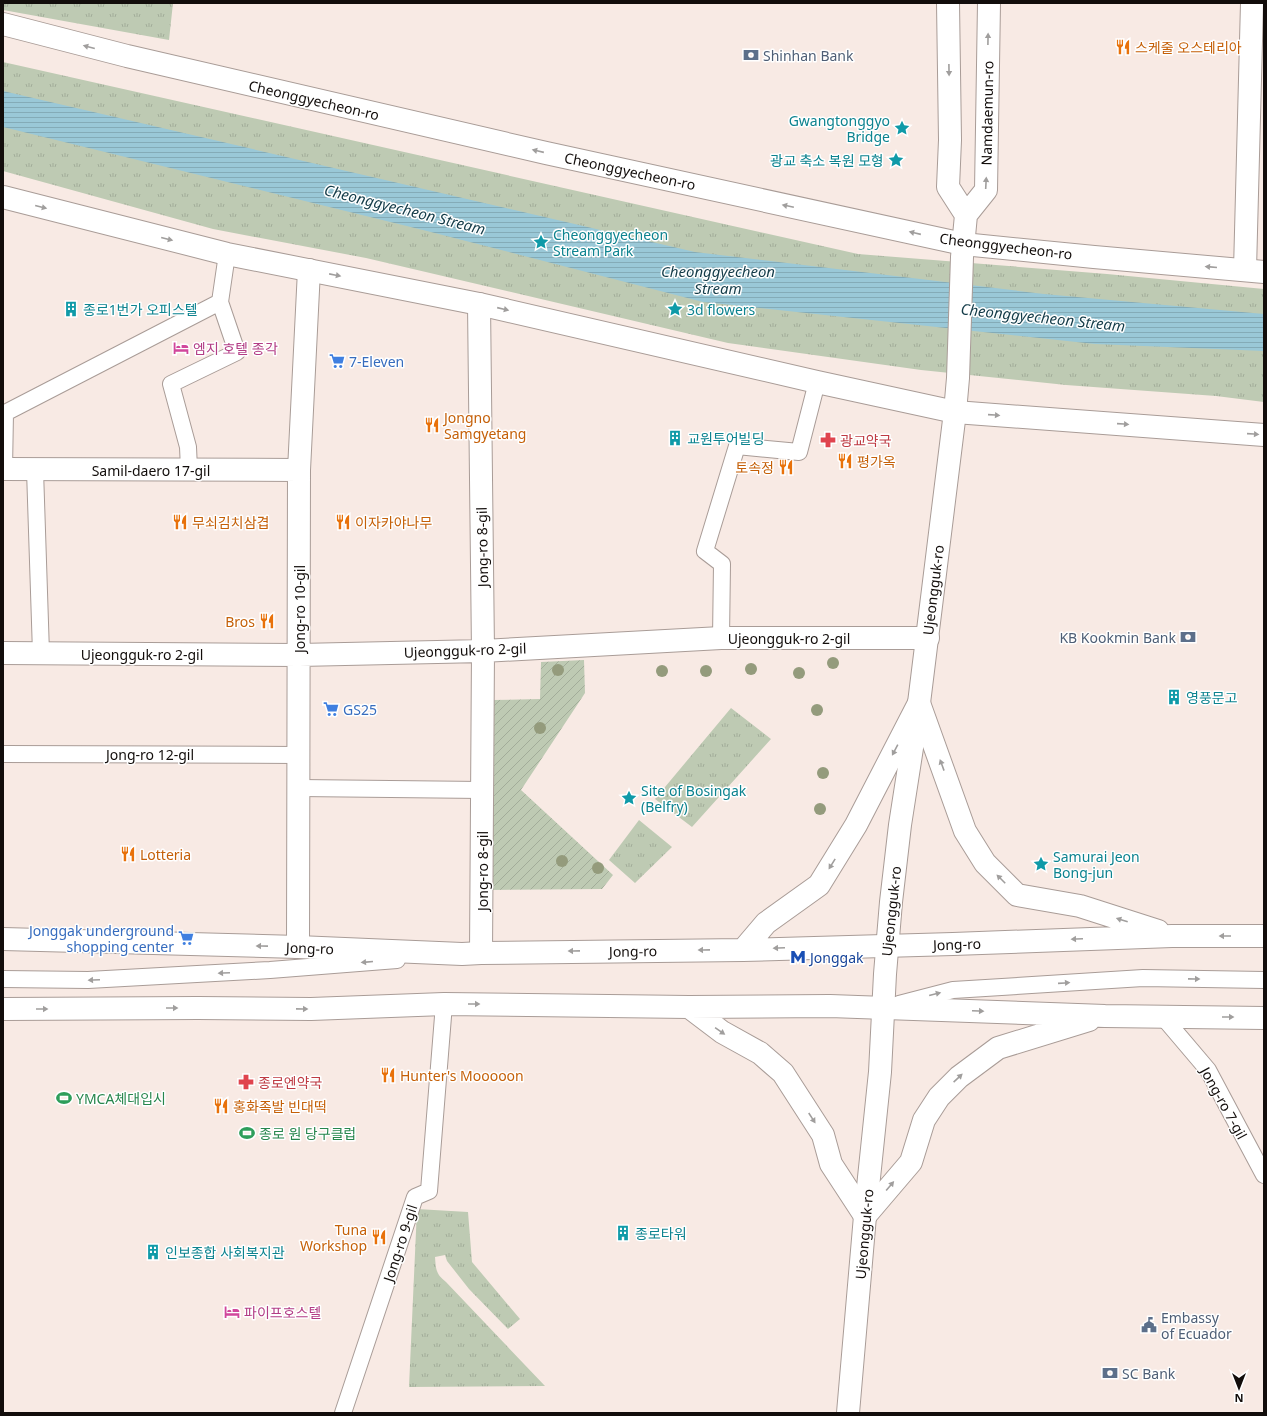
<svg xmlns="http://www.w3.org/2000/svg" width="1267" height="1416" font-family="'Noto Sans','Noto Sans KR',sans-serif">
	<style>
		.grass { fill: url(#grass-tufts) }
		.garden { fill: url(#garden-furrows) }
		.water { fill: url(#water-rules) }
		.lines { fill: none; stroke-linecap: round; stroke-linejoin: round }
		.service-casing { stroke: #a99c97; stroke-width: 18 }
		.minor-casing { stroke: #a99c97; stroke-width: 24 }
		.secondary-casing { stroke: #a99c97; stroke-width: 24 }
		.primary-casing { stroke: #a99c97; stroke-width: 24 }
		.service { stroke: #fff; stroke-width: 16 }
		.minor { stroke: #fff; stroke-width: 22 }
		.secondary { stroke: #fff; stroke-width: 22 }
		.primary { stroke: #fff; stroke-width: 22 }
		.tree { fill: #949b7c }
		.oneway { fill: #a09e9d }
		.labels { text-anchor: middle; dominant-baseline: central; stroke-width: 3; stroke-linejoin: round; paint-order: stroke }
		.food-label { font-size: 14px; fill: #c56008; stroke: #fff; text-anchor: start }
		.service-label { font-size: 14px; fill: #4e5e75; stroke: #fff; text-anchor: start }
		.street-label { font-size: 14px; fill: #120d0b; stroke: #fff }
		.culture-label { font-size: 14px; fill: #0d838f; stroke: #fff; text-anchor: start }
		.hotel-label { font-size: 14px; fill: #b23c85; stroke: #fff; text-anchor: start }
		.shop-label { font-size: 14px; fill: #366cbe; stroke: #fff; text-anchor: start }
		.health-label { font-size: 14px; fill: #be3a42; stroke: #fff; text-anchor: start }
		.transit-label { font-size: 14px; fill: #164399; stroke: #fff; text-anchor: start }
		.leisure-label { font-size: 14px; fill: #27864d; stroke: #fff; text-anchor: start }
		.water-label { font-size: 15px; font-style: italic; fill: #143c49; stroke: #fff }
	</style>
	<defs>
		<pattern id="grass-tufts" width="24" height="20" patternUnits="userSpaceOnUse"><rect width="24" height="20" fill="#becab3"/><path d="M3 7l-1-3M5 7V3M7 7l1-3M15 17l-1-3M17 17v-4M19 17l1-3" fill="none" stroke="#a2ac99"/></pattern>
		<pattern id="garden-furrows" width="10" height="10" patternUnits="userSpaceOnUse"><rect width="10" height="10" fill="#becab3"/><path d="M-1 1l2-2M0 10L10 0M9 11l2-2" fill="none" stroke="#a2ac99"/></pattern>
		<pattern id="water-rules" width="6" height="5" patternUnits="userSpaceOnUse"><rect width="6" height="5" fill="#9ac8d7"/><path d="M0 2.5h6" fill="none" stroke="#84abb7"/></pattern>
	</defs>
	<rect width="100%" height="100%" fill="#f8eae4"/>
	<path class="grass" d="M3 3H173L169 40 3 10Z
		M3 62 858 254 1107 274 1264 289V402L1216 396 1066 385 921 370 728 343 366 258 213 229 3 171Z
		M731 708 771 739 692 827 655 799Z
		M639 820 672 847 635 883 609 860Z
		M417 1209 468 1212 472 1262 520 1319 508 1329 469 1289 447 1261 445 1255 435 1257C436 1270 436 1274 446 1282L545 1386 409 1387Z"/>
	<path class="garden" d="M584 660 585 693 521 790 613 875 602 889 490 890 493 700 540 699 541 662Z"/>
	<path class="water" d="M3 91 695 252 1044 294 1264 314V351L1095 344 703 302 427 231 3 127Z"/>
	<g class="lines">
		<defs>
			<path id="service" d="M4 469 5 413 220 302 227 254
				M189 469 188 447 171 384 237 352 220 302
				M35 470 41 653
				M721 638 722 564 705 551 737 446 799 452 817 382
				M3 754 297 755
				M299 788 482 790
				M3 979 88 980 270 970 397 960
				M899 1004 953 990 1143 978 1264 980
				M1163 1017 1208 1070 1264 1175
				M343 1413 415 1197 429 1191 444 1004"/>
			<path id="minor" d="M1245 270 1252 3
				M479 304 483 651 481 953
				M3 469 299 470
				M3 653 299 655 483 651 721 638H928
				M298 947 299 470 309 270"/>
			<path id="secondary" d="M948 3 950 140 948 187 966 215
				M848 1413 865 1216 880 1072 885 974 891 902 900 825 919 703 955 412 958 378 962 257 966 215 986 190 989 3"/>
			<path id="primary" d="M3 24 127 56 546 153 963 244 1094 257 1264 272
				M3 197 227 254 479 304 817 382 955 412 1264 435
				M919 703 965 831 985 863 1017 895 1080 906 1158 931
				M3 939 298 947 462 954 481 953 743 950 953 944 1172 936H1264
				M743 950 766 923 819 885 856 825 919 703
				M689 1007 722 1032 760 1053 783 1073 823 1135 831 1164 865 1216 911 1162 924 1120 939 1097 959 1077 998 1048 1089 1020
				M3 1009 198 1008 311 1009 444 1004 689 1007 830 1006 1105 1016 1264 1018"/>
		</defs>
		<use href="#service" class="service-casing"/>
		<use href="#minor" class="minor-casing"/>
		<use href="#secondary" class="secondary-casing"/>
		<use href="#primary" class="primary-casing"/>
		<use href="#service" class="service"/>
		<use href="#minor" class="minor"/>
		<use href="#secondary" class="secondary"/>
		<use href="#primary" class="primary"/>
	</g>
	<g class="tree">
		<circle cx="833" cy="663" r="6"/>
		<circle cx="751" cy="669" r="6"/>
		<circle cx="558" cy="670" r="6"/>
		<circle cx="662" cy="671" r="6"/>
		<circle cx="706" cy="671" r="6"/>
		<circle cx="799" cy="673" r="6"/>
		<circle cx="817" cy="710" r="6"/>
		<circle cx="540" cy="728" r="6"/>
		<circle cx="823" cy="773" r="6"/>
		<circle cx="820" cy="809" r="6"/>
		<circle cx="562" cy="861" r="6"/>
		<circle cx="598" cy="868" r="6"/>
	</g>
	<defs><path id="oneway-solid" d="M-6-.8H1V-3.2L6.5 0L1 3.2V.8H-6Z"/></defs>
	<g class="oneway">
		<use href="#oneway-solid" transform="translate(988 39) rotate(-89)"/>
		<use href="#oneway-solid" transform="translate(89 47) rotate(-165)"/>
		<use href="#oneway-solid" transform="translate(949 70) rotate(89)"/>
		<use href="#oneway-solid" transform="translate(538 151) rotate(-167)"/>
		<use href="#oneway-solid" transform="translate(986 183) rotate(-87)"/>
		<use href="#oneway-solid" transform="translate(788 206) rotate(-168)"/>
		<use href="#oneway-solid" transform="translate(41 207) rotate(14)"/>
		<use href="#oneway-solid" transform="translate(915 233) rotate(-167)"/>
		<use href="#oneway-solid" transform="translate(167 239) rotate(14)"/>
		<use href="#oneway-solid" transform="translate(1211 267) rotate(-175)"/>
		<use href="#oneway-solid" transform="translate(335 275) rotate(11)"/>
		<use href="#oneway-solid" transform="translate(503 309) rotate(13)"/>
		<use href="#oneway-solid" transform="translate(994 415) rotate(4)"/>
		<use href="#oneway-solid" transform="translate(1123 424) rotate(4)"/>
		<use href="#oneway-solid" transform="translate(1253 434) rotate(4)"/>
		<use href="#oneway-solid" transform="translate(895 750) rotate(118)"/>
		<use href="#oneway-solid" transform="translate(942 765) rotate(-110)"/>
		<use href="#oneway-solid" transform="translate(832 864) rotate(122)"/>
		<use href="#oneway-solid" transform="translate(1001 879) rotate(-135)"/>
		<use href="#oneway-solid" transform="translate(1122 920) rotate(-162)"/>
		<use href="#oneway-solid" transform="translate(1225 936) rotate(-180)"/>
		<use href="#oneway-solid" transform="translate(1077 939) rotate(178)"/>
		<use href="#oneway-solid" transform="translate(262 946) rotate(-179)"/>
		<use href="#oneway-solid" transform="translate(779 948) rotate(178)"/>
		<use href="#oneway-solid" transform="translate(704 950) rotate(179)"/>
		<use href="#oneway-solid" transform="translate(574 951) rotate(179)"/>
		<use href="#oneway-solid" transform="translate(367 962) rotate(175)"/>
		<use href="#oneway-solid" transform="translate(224 973) rotate(177)"/>
		<use href="#oneway-solid" transform="translate(1194 979) rotate(1)"/>
		<use href="#oneway-solid" transform="translate(94 980) rotate(177)"/>
		<use href="#oneway-solid" transform="translate(1064 983) rotate(-4)"/>
		<use href="#oneway-solid" transform="translate(935 994) rotate(-14)"/>
		<use href="#oneway-solid" transform="translate(474 1004)"/>
		<use href="#oneway-solid" transform="translate(172 1008)"/>
		<use href="#oneway-solid" transform="translate(42 1009)"/>
		<use href="#oneway-solid" transform="translate(302 1009) rotate(1)"/>
		<use href="#oneway-solid" transform="translate(978 1011) rotate(2)"/>
		<use href="#oneway-solid" transform="translate(1228 1017)"/>
		<use href="#oneway-solid" transform="translate(720 1031) rotate(35)"/>
		<use href="#oneway-solid" transform="translate(958 1078) rotate(-43)"/>
		<use href="#oneway-solid" transform="translate(812 1118) rotate(57)"/>
		<use href="#oneway-solid" transform="translate(890 1186) rotate(-50)"/>
	</g>
	<defs>
		<symbol id="restaurant-bare" viewBox="-9 -9 18 18"><path d="M-5-6h1v4h1v-4h1v4h1v-4h1v5L-1.5 .5V6h-2V.5L-5-1ZM5-6V6H3V1.5H1.5Q1.5-4 5-6Z" fill="#e8710a" stroke="#fff" stroke-width="2.5" paint-order="stroke"/></symbol>
		<symbol id="bank-bare" viewBox="-9 -9 18 18"><path d="M-6-4H6V4H-6ZM0-2.3a2.3 2.3 0 1 0 0 4.6a2.3 2.3 0 1 0 0-4.6Z" fill="#5c6f8a" stroke="#fff" stroke-width="2.5" paint-order="stroke"/></symbol>
		<symbol id="sight-bare" viewBox="-9 -9 18 18"><path d="M0-6L1.8-2.2L6-1.7L2.9 1.2L3.7 5.4L0 3.3L-3.7 5.4L-2.9 1.2L-6-1.7L-1.8-2.2Z" fill="#0f9aa8" stroke="#fff" stroke-width="2.5" paint-order="stroke"/></symbol>
		<symbol id="building-bare" viewBox="-9 -9 18 18"><path d="M-4-6H4V6H1V3H-1V6H-4ZM-2.5-4.3h1.7v1.8h-1.7ZM.8-4.3h1.7v1.8H.8ZM-2.5-1h1.7V.8h-1.7ZM.8-1h1.7V.8H.8Z" fill="#0f9aa8" stroke="#fff" stroke-width="2.5" paint-order="stroke"/></symbol>
		<symbol id="hotel-bare" viewBox="-9 -9 18 18"><path d="M-6-4.5h1.5V1H6V5H4.5V3h-9V5H-6ZM-4 0a1.8 1.8 0 1 1 3.6 0ZM.5 0V-2.5h3Q6-2.5 6 0Z" fill="#d1479c" stroke="#fff" stroke-width="2.5" paint-order="stroke"/></symbol>
		<symbol id="supermarket-bare" viewBox="-9 -9 18 18"><path d="M-6-5.5h2.5l.6 2H6L4.5 2H-2.5L-4.4-4H-6ZM-1.5 3.2a1.3 1.3 0 1 0 .1 0ZM3 3.2a1.3 1.3 0 1 0 .1 0Z" fill="#3f7fe0" stroke="#fff" stroke-width="2.5" paint-order="stroke"/></symbol>
		<symbol id="pharmacy-bare" viewBox="-9 -9 18 18"><path d="M-2-6h4v4h4v4h-4v4h-4v-4h-4v-4h4Z" fill="#e0444e" stroke="#fff" stroke-width="2.5" paint-order="stroke"/></symbol>
		<symbol id="metro-bare" viewBox="-9 -9 18 18"><path d="M-5.5 5V-5H-3L0 0L3-5H5.5V5H3V-.5L0 4L-3-.5V5Z" fill="#1a4fb4" stroke="#fff" stroke-width="2.5" paint-order="stroke"/></symbol>
		<symbol id="stadium-bare" viewBox="-9 -9 18 18"><path d="M0-5a6.5 5 0 1 0 0 10a6.5 5 0 1 0 0-10ZM-3.5-1.8h7v3.6h-7Z" fill="#2e9e5b" stroke="#fff" stroke-width="2.5" paint-order="stroke"/></symbol>
		<symbol id="civic-bare" viewBox="-9 -9 18 18"><path d="M-.6-6.5H3V-4.5H.6V-3L4-1V1h2V6H-6V1h2V-1L-.6-3ZM-1.2 2.5V6h2.4V2.5Z" fill="#5c6f8a" stroke="#fff" stroke-width="2.5" paint-order="stroke"/></symbol>
	</defs>
	<g fill-rule="evenodd">
		<use href="#restaurant-bare" x="1112" y="36" width="22" height="22"/>
		<use href="#bank-bare" x="740" y="44" width="22" height="22"/>
		<use href="#sight-bare" x="891" y="117" width="22" height="22"/>
		<use href="#sight-bare" x="885" y="149" width="22" height="22"/>
		<use href="#sight-bare" x="530" y="231" width="22" height="22"/>
		<use href="#building-bare" x="60" y="298" width="22" height="22"/>
		<use href="#sight-bare" x="664" y="298" width="22" height="22"/>
		<use href="#hotel-bare" x="170" y="337" width="22" height="22"/>
		<use href="#supermarket-bare" x="326" y="350" width="22" height="22"/>
		<use href="#restaurant-bare" x="421" y="414" width="22" height="22"/>
		<use href="#building-bare" x="664" y="427" width="22" height="22"/>
		<use href="#pharmacy-bare" x="817" y="429" width="22" height="22"/>
		<use href="#restaurant-bare" x="834" y="450" width="22" height="22"/>
		<use href="#restaurant-bare" x="775" y="456" width="22" height="22"/>
		<use href="#restaurant-bare" x="169" y="511" width="22" height="22"/>
		<use href="#restaurant-bare" x="332" y="511" width="22" height="22"/>
		<use href="#restaurant-bare" x="256" y="610" width="22" height="22"/>
		<use href="#bank-bare" x="1177" y="626" width="22" height="22"/>
		<use href="#building-bare" x="1163" y="686" width="22" height="22"/>
		<use href="#supermarket-bare" x="320" y="698" width="22" height="22"/>
		<use href="#sight-bare" x="618" y="787" width="22" height="22"/>
		<use href="#restaurant-bare" x="117" y="843" width="22" height="22"/>
		<use href="#sight-bare" x="1030" y="853" width="22" height="22"/>
		<use href="#supermarket-bare" x="175" y="927" width="22" height="22"/>
		<use href="#metro-bare" x="787" y="946" width="22" height="22"/>
		<use href="#restaurant-bare" x="377" y="1064" width="22" height="22"/>
		<use href="#pharmacy-bare" x="235" y="1071" width="22" height="22"/>
		<use href="#stadium-bare" x="53" y="1087" width="22" height="22"/>
		<use href="#restaurant-bare" x="210" y="1095" width="22" height="22"/>
		<use href="#stadium-bare" x="236" y="1122" width="22" height="22"/>
		<use href="#building-bare" x="612" y="1222" width="22" height="22"/>
		<use href="#restaurant-bare" x="368" y="1226" width="22" height="22"/>
		<use href="#building-bare" x="142" y="1241" width="22" height="22"/>
		<use href="#hotel-bare" x="221" y="1301" width="22" height="22"/>
		<use href="#civic-bare" x="1138" y="1314" width="22" height="22"/>
		<use href="#bank-bare" x="1099" y="1362" width="22" height="22"/>
	</g>
	<g class="labels">
		<g class="food-label">
			<text x="1135" y="47">스케줄 오스테리아</text>
			<text x="444" y="417">Jongno<tspan x="444" dy="16">Samgyetang</tspan></text>
			<text x="857" y="461">평가옥</text>
			<text x="774" y="467" text-anchor="end">토속정</text>
			<text x="192" y="522">무쇠김치삼겹</text>
			<text x="355" y="522">이자카야나무</text>
			<text x="255" y="621" text-anchor="end">Bros</text>
			<text x="140" y="854">Lotteria</text>
			<text x="400" y="1075">Hunter's Mooooon</text>
			<text x="233" y="1106">홍화족발 빈대떡</text>
			<text x="367" y="1229" text-anchor="end">Tuna<tspan x="367" dy="16">Workshop</tspan></text>
		</g>
		<g class="service-label">
			<text x="763" y="55">Shinhan Bank</text>
			<text x="1176" y="637" text-anchor="end">KB Kookmin Bank</text>
			<text x="1161" y="1317">Embassy<tspan x="1161" dy="16">of Ecuador</tspan></text>
			<text x="1122" y="1373">SC Bank</text>
		</g>
		<g class="street-label">
			<text transform="translate(314 100) rotate(13)">Cheonggyecheon-ro</text>
			<text transform="translate(987 113) rotate(-89)">Namdaemun-ro</text>
			<text transform="translate(630 171) rotate(12)">Cheonggyecheon-ro</text>
			<text transform="translate(1006 246) rotate(7)">Cheonggyecheon-ro</text>
			<text x="151" y="470">Samil-daero 17-gil</text>
			<text transform="translate(482 547) rotate(-91)">Jong-ro 8-gil</text>
			<text transform="translate(933 590) rotate(-83)">Ujeongguk-ro</text>
			<text transform="translate(299 609) rotate(-90)">Jong-ro 10-gil</text>
			<text x="789" y="638">Ujeongguk-ro 2-gil</text>
			<text transform="translate(465 650) rotate(-2)">Ujeongguk-ro 2-gil</text>
			<text x="142" y="654">Ujeongguk-ro 2-gil</text>
			<text x="150" y="754">Jong-ro 12-gil</text>
			<text transform="translate(482 871) rotate(-90)">Jong-ro 8-gil</text>
			<text transform="translate(891 911) rotate(-84)">Ujeongguk-ro</text>
			<text transform="translate(957 944) rotate(-2)">Jong-ro</text>
			<text transform="translate(310 948) rotate(2)">Jong-ro</text>
			<text transform="translate(633 951) rotate(-1)">Jong-ro</text>
			<text transform="translate(1224 1103) rotate(61)">Jong-ro 7-gil</text>
			<text transform="translate(864 1234) rotate(-85)">Ujeongguk-ro</text>
			<text transform="translate(400 1243) rotate(-72)">Jong-ro 9-gil</text>
		</g>
		<g class="culture-label">
			<text x="890" y="120" text-anchor="end">Gwangtonggyo<tspan x="890" dy="16">Bridge</tspan></text>
			<text x="884" y="160" text-anchor="end">광교 축소 복원 모형</text>
			<text x="553" y="234">Cheonggyecheon<tspan x="553" dy="16">Stream Park</tspan></text>
			<text x="83" y="309">종로1번가 오피스텔</text>
			<text x="687" y="309">3d flowers</text>
			<text x="687" y="438">교원투어빌딩</text>
			<text x="1186" y="697">영풍문고</text>
			<text x="641" y="790">Site of Bosingak<tspan x="641" dy="16">(Belfry)</tspan></text>
			<text x="1053" y="856">Samurai Jeon<tspan x="1053" dy="16">Bong-jun</tspan></text>
			<text x="635" y="1233">종로타워</text>
			<text x="165" y="1252">인보종합 사회복지관</text>
		</g>
		<g class="hotel-label">
			<text x="193" y="348">엠지 호텔 종각</text>
			<text x="244" y="1312">파이프호스텔</text>
		</g>
		<g class="shop-label">
			<text x="349" y="361">7-Eleven</text>
			<text x="343" y="709">GS25</text>
			<text x="174" y="930" text-anchor="end">Jonggak underground<tspan x="174" dy="16">shopping center</tspan></text>
		</g>
		<g class="health-label">
			<text x="840" y="440">광교약국</text>
			<text x="258" y="1082">종로엔약국</text>
		</g>
		<g class="transit-label">
			<text x="810" y="957">Jonggak</text>
		</g>
		<g class="leisure-label">
			<text x="76" y="1098">YMCA체대입시</text>
			<text x="259" y="1133">종로 원 당구클럽</text>
		</g>
		<g class="water-label">
			<text transform="translate(405 209) rotate(14)">Cheonggyecheon Stream</text>
			<text x="718" y="271">Cheonggyecheon<tspan x="718" dy="17">Stream</tspan></text>
			<text transform="translate(1043 317) rotate(6)">Cheonggyecheon Stream</text>
		</g>
	</g>
	<rect width="1267" height="1416" fill="none" stroke="#120d0b" stroke-width="8"/>
	<g transform="translate(1239 1388) rotate(180)" stroke="#ffffff" stroke-width="3" paint-order="stroke">
	<path d="M0-3L7 15L0 10L-7 15Z" fill="#120d0b"/>
	<text y="-6" font-size="11" font-weight="bold" text-anchor="middle" fill="#120d0b">N</text>
	</g>
</svg>
